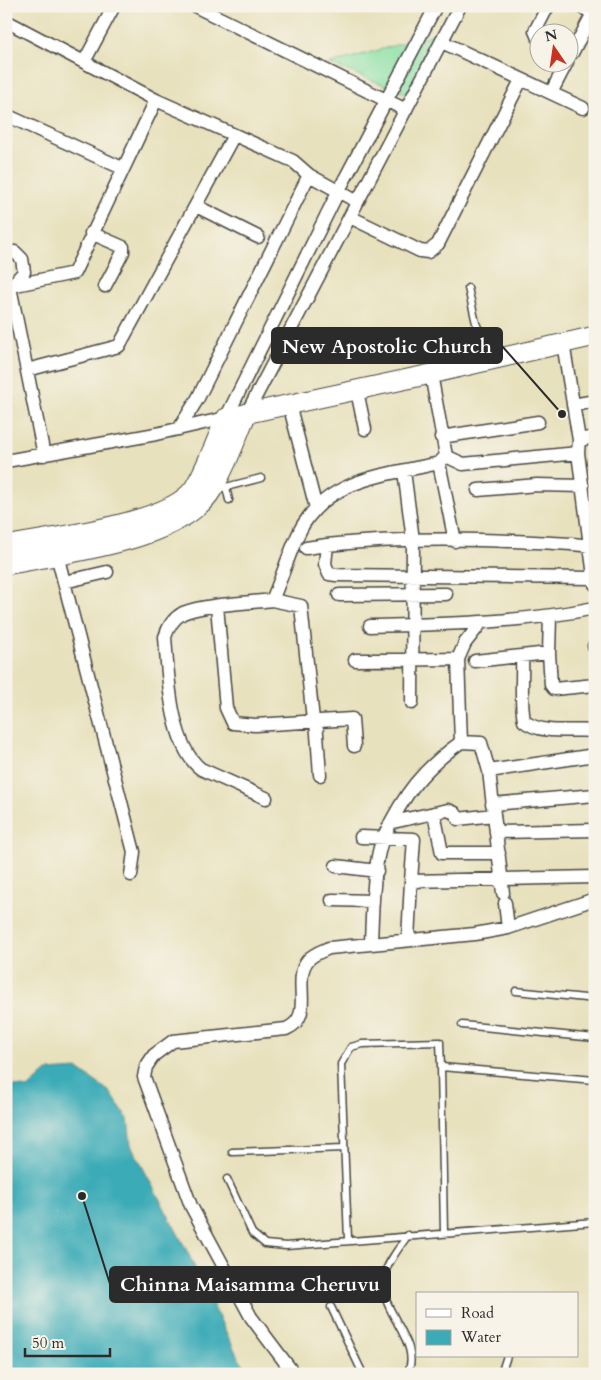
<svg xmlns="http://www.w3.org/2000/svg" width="601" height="1380" font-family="Cardo,serif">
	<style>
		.green { fill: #8ae1a5; stroke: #5a8668 }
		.water { fill: #3babb7; stroke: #336b71 }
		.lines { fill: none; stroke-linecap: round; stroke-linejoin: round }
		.lane-casing { stroke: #474641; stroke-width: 9 }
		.street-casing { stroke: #474641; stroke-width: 15 }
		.secondary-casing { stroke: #474641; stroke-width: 21 }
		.lane { stroke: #fff; stroke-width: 6 }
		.street { stroke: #fff; stroke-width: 12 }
		.secondary { stroke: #fff; stroke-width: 19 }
		.leader { fill: none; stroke: #2b2b2b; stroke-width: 2 }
		.callout-dot { fill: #2b2b2b; stroke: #f7f3e8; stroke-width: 2 }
		.callout { fill: #2b2b2b; stroke: #2b2b2b; stroke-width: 2 }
		.callout-label { font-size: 20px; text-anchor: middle; font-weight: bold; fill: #fff }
	</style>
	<rect width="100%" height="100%" fill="#f7f3e8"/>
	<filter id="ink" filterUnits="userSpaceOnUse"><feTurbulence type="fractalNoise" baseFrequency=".02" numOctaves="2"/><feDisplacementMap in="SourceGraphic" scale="10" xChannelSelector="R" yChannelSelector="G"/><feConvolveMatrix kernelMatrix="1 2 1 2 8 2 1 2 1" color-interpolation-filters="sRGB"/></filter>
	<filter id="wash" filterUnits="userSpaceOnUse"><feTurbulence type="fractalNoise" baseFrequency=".0096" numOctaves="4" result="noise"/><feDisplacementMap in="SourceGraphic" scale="20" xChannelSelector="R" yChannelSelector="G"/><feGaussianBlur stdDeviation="1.12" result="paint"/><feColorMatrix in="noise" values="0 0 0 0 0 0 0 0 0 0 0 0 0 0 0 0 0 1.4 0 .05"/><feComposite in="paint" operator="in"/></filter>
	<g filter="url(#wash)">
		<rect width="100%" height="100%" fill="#e8e1bd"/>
		<path class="green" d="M438 33 410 95 330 64Z"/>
		<path class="water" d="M78 1069 110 1092 128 1119 131 1145 185 1247 239 1359 254 1374H6V1085L28 1088 47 1071Z"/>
	</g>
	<g filter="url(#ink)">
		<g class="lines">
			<defs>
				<path id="lane" d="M468 288 476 323 491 358
					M226 487 229 500
					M218 489 261 478
					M516 991 595 999
					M462 1025 595 1038
					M441 1067 444 1233
					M232 1152 344 1148
					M227 1179 252 1233 265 1244 286 1246 595 1222
					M348 1239 341 1064 351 1047 362 1044 440 1042 441 1067 595 1080
					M331 1307 363 1374
					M407 1374C424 1342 376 1310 384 1276 388 1261 400 1247 408 1235
					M501 1374 507 1356"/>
				<path id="street" d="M195 6 406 110
					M579 6 595 14
					M6 21 156 100 293 161 309 175 356 201
					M538 38 535 31 547 8
					M442 42 583 108
					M568 54 572 53 593 13
					M84 62 114 6
					M551 93 567 62
					M6 115 122 168
					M196 206 258 237
					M350 217 420 251 428 252 438 244 521 80
					M91 233 123 247V252L105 286
					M6 252H15L22 259 24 272 10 287
					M6 287 74 273 156 100
					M10 287 44 455
					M563 343 579 440 578 453 595 584
					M27 370 119 346 234 135
					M357 391 365 429
					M289 404 316 508
					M573 405 595 401
					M247 413 460 6
					M179 429 198 398 309 175
					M441 437 538 422
					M579 440 595 437
					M446 456 463 464 578 453
					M6 461 156 434 226 418 338 192 436 6
					M439 463 455 541
					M404 471 413 540 412 703
					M478 490 537 485 583 486
					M306 548 327 545
					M57 555 134 852 131 875
					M593 578 336 575 329 574 325 564 327 545C415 536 506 539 595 546
					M64 582 107 572
					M339 595 446 594
					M272 600 301 606 313 720
					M217 606 226 708 233 723 255 725 352 719 354 746
					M370 626C446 624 520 623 595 608
					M594 646H595
					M549 653 551 685 554 689 595 685
					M522 656C523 679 520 699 524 721 541 735 573 729 595 731
					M355 660 458 659
					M475 661 549 653 550 617
					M316 720 320 775
					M461 742 481 743 489 771 503 893
					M489 771 595 755
					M266 798 201 769C170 746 168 674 165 637 168 627 174 618 183 613 205 604 248 603 272 600 283 576 290 548 303 525 332 477 389 475 439 463L446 456 431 374
					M492 804 595 795
					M434 813 442 853H499
					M393 822 448 810 455 813 458 819 494 815
					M497 832 595 830
					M361 837 414 839 411 881 595 877
					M336 866 377 871
					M332 900 373 901
					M505 903 508 928
					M408 940 411 881
					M371 943C372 917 373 860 384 836 404 794 422 770 461 742L458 659 465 643 480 624
					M294 1374 251 1317 191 1206 144 1077 146 1067 154 1055 173 1041 286 1029C316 1017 291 980 308 960 313 954 322 951 329 948L475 934 508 928 595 899"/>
				<path id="secondary" d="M6 546C50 537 170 524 194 488 207 467 216 440 226 418L431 374 595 336
					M6 565C63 553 181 542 212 490 227 466 236 438 247 413"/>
			</defs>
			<use href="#lane" class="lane-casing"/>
			<use href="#street" class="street-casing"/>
			<use href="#secondary" class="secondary-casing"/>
			<use href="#lane" class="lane"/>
			<use href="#street" class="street"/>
			<use href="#secondary" class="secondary"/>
		</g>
	</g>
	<path class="leader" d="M562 414L502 346M82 1196L110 1284"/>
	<g class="callout-dot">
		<circle cx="562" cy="414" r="5"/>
		<circle cx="82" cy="1196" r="5"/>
	</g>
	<g class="callout">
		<rect x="272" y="328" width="230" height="35" rx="5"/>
		<rect x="110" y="1267" width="280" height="35" rx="5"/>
	</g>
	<g class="callout-label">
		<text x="387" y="353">New Apostolic Church</text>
		<text x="250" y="1291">Chinna Maisamma Cheruvu</text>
	</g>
	<rect width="601" height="1380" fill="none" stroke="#f7f3e8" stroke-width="25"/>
	<rect x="416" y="1292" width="162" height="65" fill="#f7f3e8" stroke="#a5a39c"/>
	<rect x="426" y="1309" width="25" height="8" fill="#ffffff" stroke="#a5a39c"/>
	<text x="461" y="1318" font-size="15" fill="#2b2b2b">Road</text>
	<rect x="426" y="1330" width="25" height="15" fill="#3babb7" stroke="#a5a39c"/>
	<text x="461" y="1342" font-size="15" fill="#2b2b2b">Water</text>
	<g transform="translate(554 48) rotate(347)"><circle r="24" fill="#f7f3e8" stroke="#a5a39c"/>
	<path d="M0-4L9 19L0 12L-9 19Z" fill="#c8321e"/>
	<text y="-8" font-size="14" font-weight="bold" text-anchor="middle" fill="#2b2b2b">N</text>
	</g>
	<path d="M25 1348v8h85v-8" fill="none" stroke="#2b2b2b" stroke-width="2.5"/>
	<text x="32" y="1348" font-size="15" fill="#2b2b2b" stroke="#f7f3e8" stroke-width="4" paint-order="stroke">50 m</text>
</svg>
